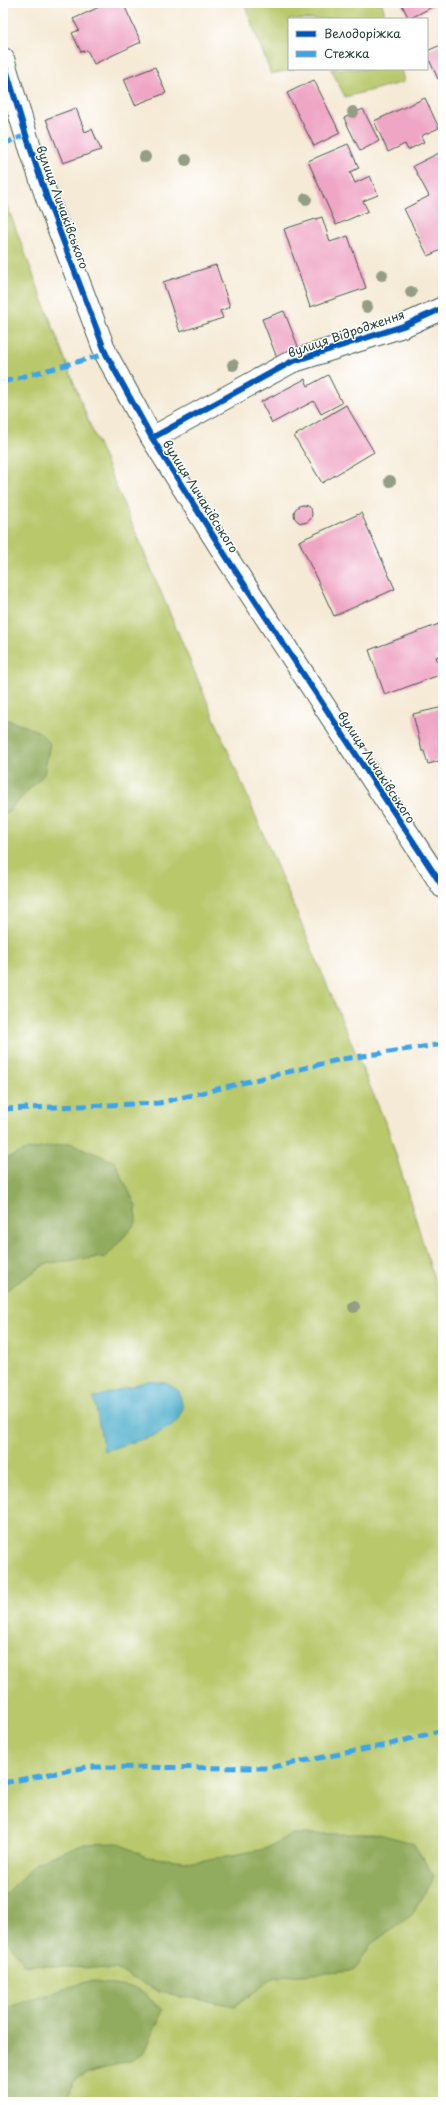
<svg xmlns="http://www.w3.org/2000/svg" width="446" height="2105" font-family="'Playpen Sans',sans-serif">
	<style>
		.green { fill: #b8c86b; stroke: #6c8250 }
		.forest { fill: #92ac5f; stroke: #58744a }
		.water { fill: #4badca; stroke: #35757f }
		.building { fill: #efa5c4 }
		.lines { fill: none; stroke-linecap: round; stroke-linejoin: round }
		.minor-casing { stroke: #3f574c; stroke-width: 24 }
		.minor { stroke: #fff; stroke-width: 22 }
		.quiet { stroke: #3da4eb; stroke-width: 5; stroke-dasharray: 10 5; stroke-linecap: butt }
		.cycleway-casing { stroke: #fff; stroke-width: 8 }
		.cycleway { stroke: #0057b8; stroke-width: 6 }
		.tree { fill: #949e84 }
		.labels { text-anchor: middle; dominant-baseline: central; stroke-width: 3; stroke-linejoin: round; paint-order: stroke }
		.street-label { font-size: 12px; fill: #1f3d34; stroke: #fff }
	</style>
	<rect width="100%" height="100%" fill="#fff"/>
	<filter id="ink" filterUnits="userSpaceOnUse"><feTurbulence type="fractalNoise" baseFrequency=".025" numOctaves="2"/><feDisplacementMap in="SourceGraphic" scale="8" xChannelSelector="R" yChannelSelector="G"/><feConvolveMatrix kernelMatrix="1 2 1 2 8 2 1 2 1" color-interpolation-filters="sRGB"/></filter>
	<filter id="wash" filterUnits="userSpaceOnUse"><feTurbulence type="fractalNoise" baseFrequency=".012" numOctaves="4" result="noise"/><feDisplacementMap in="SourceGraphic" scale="16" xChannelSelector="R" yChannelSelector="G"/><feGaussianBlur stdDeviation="0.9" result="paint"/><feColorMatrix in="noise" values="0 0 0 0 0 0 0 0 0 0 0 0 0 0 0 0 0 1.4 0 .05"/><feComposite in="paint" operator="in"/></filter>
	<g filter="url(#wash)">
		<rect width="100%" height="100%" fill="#f5ead5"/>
		<path class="green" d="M244 3H382L386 19H289V69H295L271 74Z
			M331 69H401L404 82 345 97Z
			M3 195 88 420 388 1129 443 1308V2102H3Z"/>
		<path class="forest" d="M3 718 38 731 50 743 44 774 3 817Z
			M70 1143 115 1162 136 1206V1223L106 1257 47 1263 8 1289 3 1290V1160L24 1151Z
			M292 1834H379L413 1843 434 1876 412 1915 371 1944 354 1971 275 1977 235 2006 159 1992 116 1969 24 1965 3 1934 4 1896 36 1863 82 1844 118 1843 146 1857 194 1862 265 1849Z
			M89 1981 138 1989 163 2010 145 2052 131 2060 85 2074 74 2081 66 2102H3V2009Z"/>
		<path class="water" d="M148 1381 166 1383 179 1391 183 1408 175 1424 153 1436 104 1451 94 1398Z"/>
		<g id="blocks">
			<path class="building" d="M108 3H123L141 42 94 64 87 50 81 52 72 33 79 30 73 19Z
				M401 3H432L434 6 409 19Z
				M443 44V77L438 79 427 55V51Z
				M155 67 166 93 135 105 124 79Z
				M314 80 340 133 314 146 287 93Z
				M425 98 439 128 421 136 424 142 408 150 405 144 388 152 374 121Z
				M76 108 85 132 92 129 101 150 63 163 46 119Z
				M363 109 379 141 360 151 344 118Z
				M348 144 359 168 350 172 355 183 370 176 378 195 363 201 368 211 336 225 308 161Z
				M443 151V249L428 256 404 209 429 196 413 166Z
				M322 217 330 242 348 236 366 288 310 307 284 229Z
				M216 265 230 307 220 311 223 318 180 332 163 282Z
				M284 311 299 349 277 358 262 319Z
				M328 375 342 403 321 414 314 401 272 423 261 402 305 379 308 386Z
				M346 405 374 452 322 483 294 436Z
				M294 514a9 9 0 1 1 18 0a9 9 0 1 1-18 0Z
				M361 513 395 589 334 616 299 541Z
				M439 624 443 635V655L436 657 442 674 385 695 369 650Z
				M443 707V760L428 764 424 751H422L413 714Z"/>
		</g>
	</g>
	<g filter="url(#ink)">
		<use href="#blocks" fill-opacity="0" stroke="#3f574c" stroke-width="1"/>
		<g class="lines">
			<defs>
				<path id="minor" d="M3 59 26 135 47 198 106 354 152 438 229 561 443 887
					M152 438 291 362 403 326 443 308"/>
			</defs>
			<use href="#minor" class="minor-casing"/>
			<use href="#minor" class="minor"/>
			<path class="quiet" d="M3 144 26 135
				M3 382 106 354
				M3 1109 159 1103 342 1059 443 1044
				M3 1783 87 1767 267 1768 387 1745 443 1730"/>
			<defs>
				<path id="cycleway" d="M3 59 26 135 47 198 106 354 152 438 229 561 443 887
					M152 438 291 362 403 326 443 308"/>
			</defs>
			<use href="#cycleway" class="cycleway-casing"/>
			<use href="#cycleway" class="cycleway"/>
		</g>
		<g class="tree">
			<circle cx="353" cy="112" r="6"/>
			<circle cx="145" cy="157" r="6"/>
			<circle cx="186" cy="160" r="6"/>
			<circle cx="306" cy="199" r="6"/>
			<circle cx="382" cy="275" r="6"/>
			<circle cx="411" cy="292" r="6"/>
			<circle cx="367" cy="307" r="6"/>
			<circle cx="233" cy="365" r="6"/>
			<circle cx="390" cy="481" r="6"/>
			<circle cx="354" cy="1307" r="6"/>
		</g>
	</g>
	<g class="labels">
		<g class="street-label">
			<text transform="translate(63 207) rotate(70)">вулиця Личаківського</text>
			<text transform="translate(346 333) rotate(-19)">вулиця Відродження</text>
			<text transform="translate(201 496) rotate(58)">вулиця Личаківського</text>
			<text transform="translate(377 767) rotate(57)">вулиця Личаківського</text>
		</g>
	</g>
	<rect width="446" height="2105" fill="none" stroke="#fff" stroke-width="16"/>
	<rect x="288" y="18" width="140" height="52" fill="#ffffff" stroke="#a5b1ae"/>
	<rect x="296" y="31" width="20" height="6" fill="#0057b8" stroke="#a5b1ae"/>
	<text x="324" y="38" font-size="12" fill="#1f3d34">Велодоріжка</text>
	<rect x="296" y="51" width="20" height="6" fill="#3da4eb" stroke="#a5b1ae"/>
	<text x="324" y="58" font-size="12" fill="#1f3d34">Стежка</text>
</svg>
